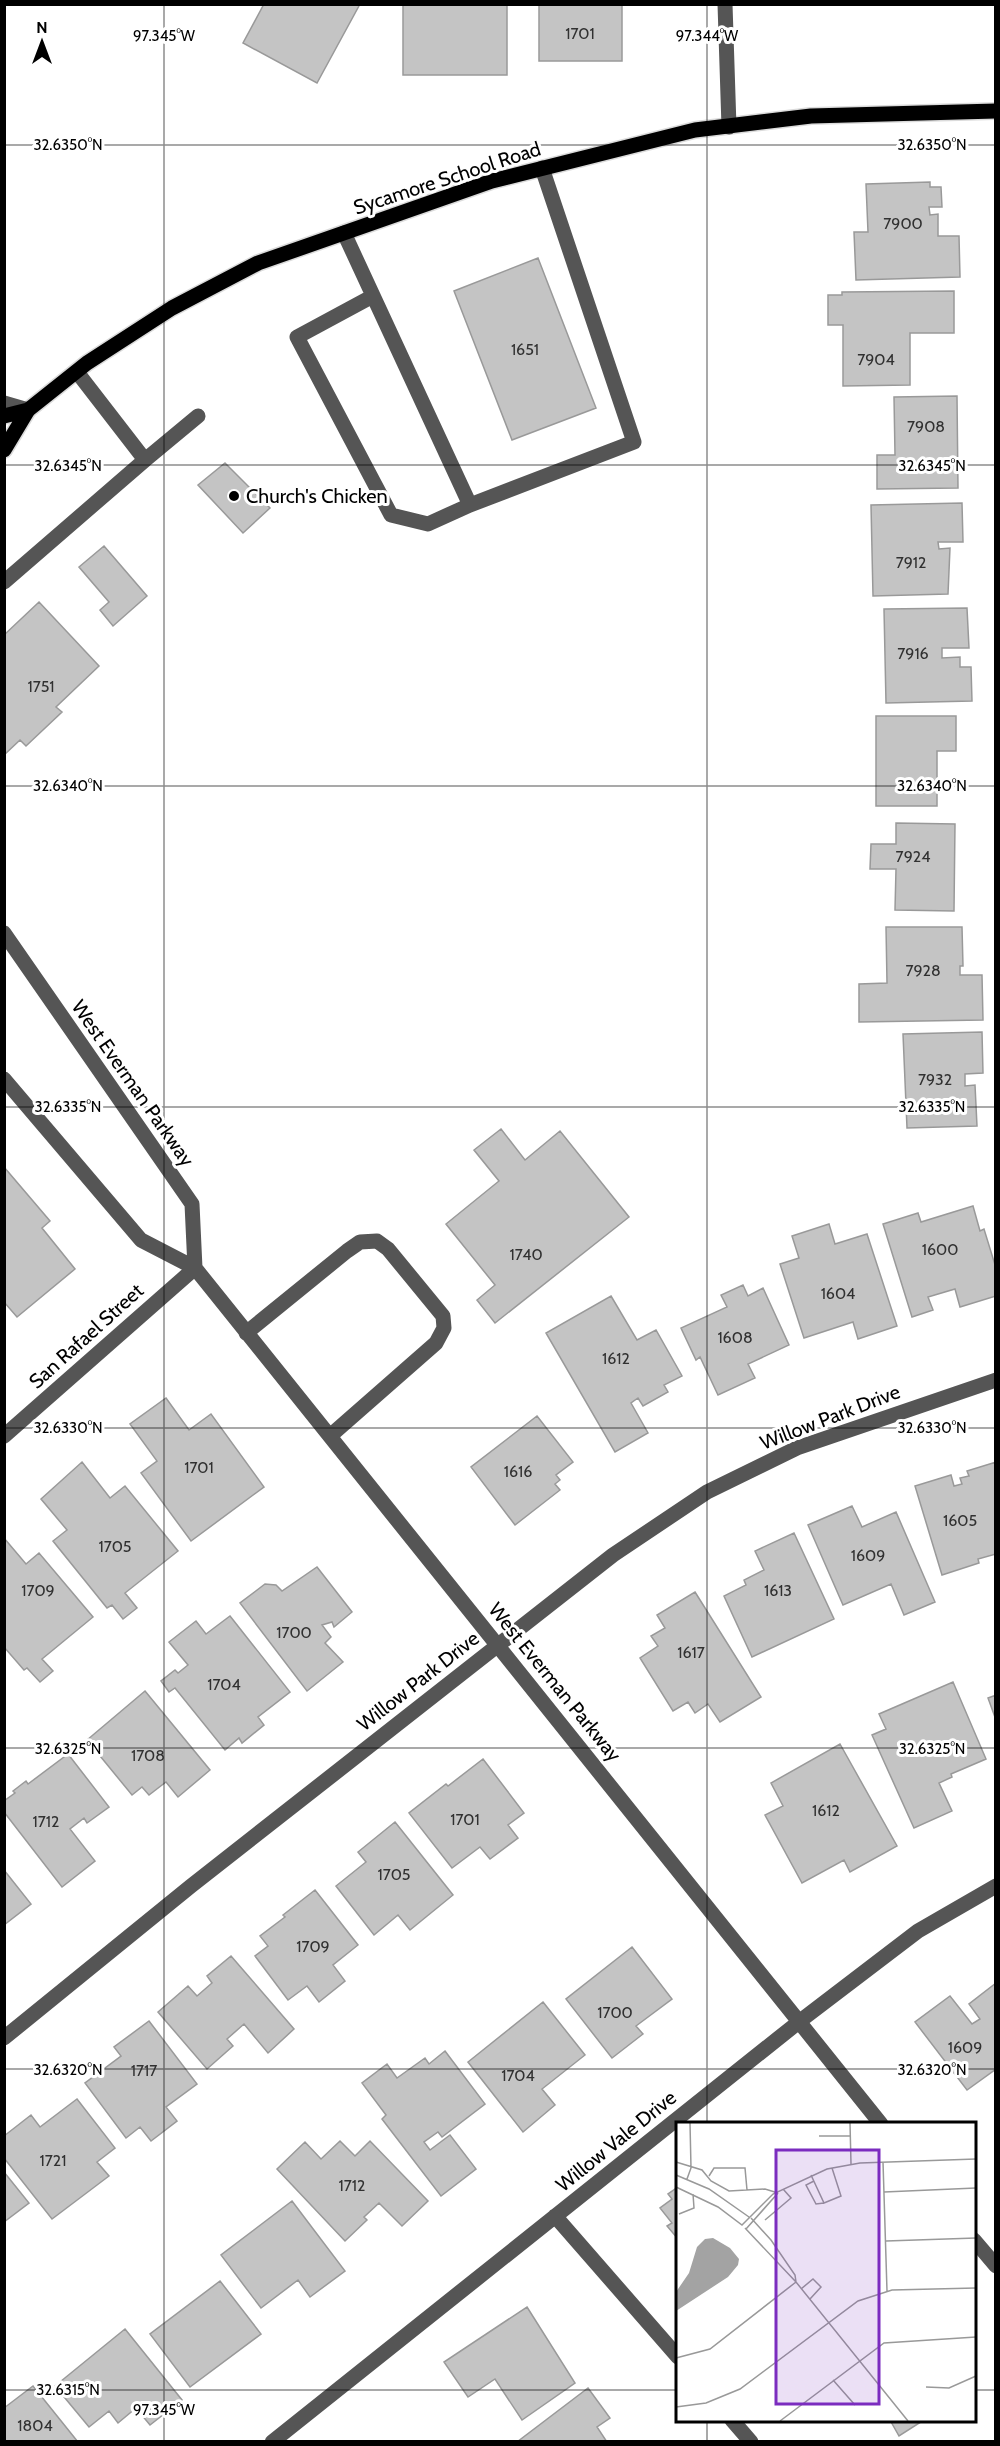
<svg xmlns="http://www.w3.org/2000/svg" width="1000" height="2446" font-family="Cabin,sans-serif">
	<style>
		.building { fill: #c4c4c4; stroke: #999; stroke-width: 1.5 }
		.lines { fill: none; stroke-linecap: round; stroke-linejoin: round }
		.major-casing { stroke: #dbdbdb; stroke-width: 18 }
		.minor { stroke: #555; stroke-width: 15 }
		.major { stroke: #000; stroke-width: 15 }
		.ticks { fill: none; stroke: #000; stroke-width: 1.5; stroke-opacity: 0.45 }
		.poi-dot { fill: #000; stroke: #fff; stroke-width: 2 }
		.labels { text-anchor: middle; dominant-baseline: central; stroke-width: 6; stroke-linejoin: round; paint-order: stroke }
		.number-label { font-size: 16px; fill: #313131 }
		.street-label { font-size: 20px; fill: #000; stroke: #fff }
		.poi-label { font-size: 20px; fill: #000; stroke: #fff; text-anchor: start }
		.inset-road { fill: none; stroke: #999; stroke-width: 1.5 }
		.view { fill: #7b2cbf; fill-opacity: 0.15; stroke: #7b2cbf; stroke-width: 3 }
		.inset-edge { fill: none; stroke: #000; stroke-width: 3 }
		.ticks-label { font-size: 15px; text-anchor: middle; fill: #000; stroke: #fff; stroke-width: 6; stroke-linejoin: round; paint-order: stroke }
	</style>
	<rect width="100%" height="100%" fill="#fff"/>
	<path class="building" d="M264 4H360L317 83 243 43Z
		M403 4H507V75H403Z
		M539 4H622V61H539Z
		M930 182V187H941L942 207H929L930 215 938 214V236H959L960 277 856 280 854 232H868L866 184Z
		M538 258 596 408 512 440 454 291Z
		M954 291V333H910V385L843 386V325H828V295H842V292Z
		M957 396 958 488 877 489V455H895L894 397Z
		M225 463 270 508 243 533 198 485Z
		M962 503 963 542H938L939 549 950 548 948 594 873 596 871 505Z
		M104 546 147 596 113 626 100 610 109 602 79 567Z
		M39 602 99 666 56 707 62 712 26 746 20 740 4 755V635Z
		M967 608 969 648H942V658L960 657V667H971L972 701 886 703 884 609Z
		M876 716H956V751H937V806H876Z
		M896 823 955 824 954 911 895 910 896 869H870L871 844H896Z
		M886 927H962L963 966H960V975H982L983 1020 859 1022V984L887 983Z
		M982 1032 983 1073 965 1074V1086L975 1085 977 1126 907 1128 903 1034Z
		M501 1129 525 1160 560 1131 629 1217 495 1323 477 1300 495 1285 446 1224 499 1181 474 1150Z
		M4 1167 50 1221 42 1228 75 1269 17 1317 4 1302Z
		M973 1206 980 1231 984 1229 996 1268V1296L960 1307 955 1289 928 1297 933 1310 912 1317 883 1224 918 1213 921 1222Z
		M829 1224 835 1244 867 1234 897 1326 858 1339 853 1322 804 1338 780 1264 799 1258 792 1236Z
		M743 1285 748 1296 763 1288 789 1345 748 1364 755 1378 718 1395 700 1357 696 1360 681 1328 727 1307 721 1295Z
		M611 1296 637 1340 656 1330 682 1376 664 1385 668 1392 643 1406 638 1398 631 1403 648 1433 615 1452 546 1333Z
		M166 1398 189 1430 211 1414 264 1487 191 1541 141 1473 157 1461 130 1424Z
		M537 1416 573 1462 556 1475 560 1480 555 1484 560 1490 515 1525 471 1467Z
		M82 1462 110 1498 125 1486 178 1551 125 1593 137 1608 123 1619 112 1605 107 1608 53 1541 67 1530 41 1499Z
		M996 1462V1554L978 1559 979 1563 942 1575 915 1486 951 1475 954 1486 962 1484 960 1478 969 1476 967 1471Z
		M852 1506 862 1527 896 1512 935 1602 904 1615 891 1584 843 1605 808 1525Z
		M794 1533 834 1619 752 1657 724 1596 746 1585 744 1580 764 1570 755 1551Z
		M4 1538 26 1564 39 1553 93 1617 42 1659 53 1671 40 1682 27 1668 24 1670 4 1647Z
		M317 1567 352 1612 334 1627 332 1622 322 1625 331 1637 325 1643 343 1662 307 1691 240 1603 265 1584 276 1585 282 1591Z
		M695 1592 761 1697 720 1722 708 1704 695 1713 688 1702 673 1711 640 1658 658 1646 651 1636 665 1628 657 1615Z
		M230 1616 290 1692 258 1717 264 1725 242 1743 239 1738 225 1750 175 1688 169 1692 161 1681 175 1670 178 1673 188 1665 169 1642 196 1621 206 1634Z
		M953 1682 986 1759 951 1774 952 1777 939 1783 952 1811 914 1828 872 1735 886 1729 879 1714Z
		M145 1691 210 1770 178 1797 166 1782 149 1795 142 1787 132 1795 87 1740Z
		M996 1695V1720L988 1698Z
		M840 1744 897 1846 850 1872 844 1860 802 1883 765 1815 783 1806 771 1783Z
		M68 1754 109 1807 87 1823 84 1818 70 1829 95 1861 62 1887 4 1812V1801L15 1793 13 1791 26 1781 28 1784Z
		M483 1759 524 1813 508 1825 518 1838 490 1859 480 1847 452 1868 409 1813 446 1784 448 1786Z
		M395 1822 453 1895 410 1930 398 1915 374 1935 336 1886 366 1862 358 1852Z
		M4 1870 31 1904 4 1925Z
		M315 1890 358 1945 333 1965 345 1981 319 2002 307 1986 288 2000 255 1956 268 1946 260 1936 285 1917 283 1915Z
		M632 1947 672 1999 636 2026 643 2034 612 2058 566 1999Z
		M231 1956 294 2029 268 2053 244 2024 227 2039 233 2046 207 2069 158 2012 188 1986 197 1996 212 1983 207 1976Z
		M996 1983V2069L967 2090 915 2022 950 1996 972 2024 980 2019 969 2004Z
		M543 2002 585 2055 542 2089 555 2105 523 2132 468 2062Z
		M149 2021 197 2084 166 2107 177 2121 151 2141 140 2127 126 2138 85 2083 121 2056 114 2047Z
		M445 2051 485 2104 442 2137 438 2132 424 2142 430 2150 450 2135 476 2169 441 2196 382 2119 386 2115 362 2083 387 2064 397 2078 425 2058 429 2064Z
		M77 2099 115 2148 97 2162 109 2176 52 2219 4 2158V2136L31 2115 40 2127Z
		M340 2141 355 2156 370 2141 428 2201 402 2226 379 2203 364 2217 367 2220 345 2241 277 2169 305 2142 321 2159Z
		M4 2172 29 2203 4 2222Z
		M678 2187V2239L667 2226 672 2223 660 2208 672 2199 668 2194Z
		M292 2201 345 2271 310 2297 298 2280 261 2308 221 2255Z
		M220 2281 261 2334 190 2387 150 2334Z
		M527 2307 575 2383 522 2420 495 2379 468 2397 444 2362Z
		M125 2329 182 2400 150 2425 136 2408 118 2423 109 2411 89 2427 55 2386Z
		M33 2386 78 2442H4V2408Z
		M588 2388 610 2418 597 2427 607 2442H517Z
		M890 2420H924L899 2436Z"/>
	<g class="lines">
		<defs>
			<path id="major" d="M4 416 28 410
				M4 450 28 410 87 363 172 308 258 263 492 181 695 130 811 116 996 111"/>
		</defs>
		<use href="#major" class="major-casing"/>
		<path class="minor" d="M725 4 729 127
			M344 233 470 505 634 442 542 168
			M373 296 297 337 391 515 428 524 470 505
			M4 403 28 410
			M145 460 198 416
			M4 582 145 460 77 372
			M4 933 192 1204 195 1268
			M4 1079 141 1240 195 1268 881 2124
			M246 1333 347 1251 360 1242 377 1241 388 1249 443 1316 444 1328 436 1343 330 1436
			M4 1436 195 1268
			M4 2038 191 1886 613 1555 707 1492 797 1448 996 1380
			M555 2216 678 2357
			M974 2240 996 2266
			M732 2420 751 2442
			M272 2442 800 2021 918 1931 996 1886"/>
		<use href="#major" class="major"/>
	</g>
	<path class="ticks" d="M164 4V2442M707 4V2124M4 145H996M4 465H996M4 786H996M4 1107H996M4 1428H996M4 1748H996M4 2069H996M4 2390H678M974 2390H996M707 2420V2442"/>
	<circle class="poi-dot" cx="234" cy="496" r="6"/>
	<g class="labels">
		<g class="number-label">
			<text x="580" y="33">1701</text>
			<text x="903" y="223">7900</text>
			<text x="525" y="349">1651</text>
			<text x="876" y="359">7904</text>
			<text x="926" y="426">7908</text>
			<text x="911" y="562">7912</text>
			<text x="913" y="653">7916</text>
			<text x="41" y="686">1751</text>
			<text x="913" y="856">7924</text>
			<text x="923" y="970">7928</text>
			<text x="935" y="1079">7932</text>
			<text x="940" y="1249">1600</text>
			<text x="526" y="1254">1740</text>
			<text x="838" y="1293">1604</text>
			<text x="735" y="1337">1608</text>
			<text x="616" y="1358">1612</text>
			<text x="199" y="1467">1701</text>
			<text x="518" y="1471">1616</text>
			<text x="960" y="1520">1605</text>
			<text x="115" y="1546">1705</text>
			<text x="868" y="1555">1609</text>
			<text x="38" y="1590">1709</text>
			<text x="778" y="1590">1613</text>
			<text x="294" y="1632">1700</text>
			<text x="691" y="1652">1617</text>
			<text x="224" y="1684">1704</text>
			<text x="148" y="1755">1708</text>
			<text x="826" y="1810">1612</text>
			<text x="465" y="1819">1701</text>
			<text x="46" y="1821">1712</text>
			<text x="394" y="1874">1705</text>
			<text x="313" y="1946">1709</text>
			<text x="615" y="2012">1700</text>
			<text x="965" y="2047">1609</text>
			<text x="144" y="2070">1717</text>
			<text x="518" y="2075">1704</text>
			<text x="53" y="2160">1721</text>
			<text x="352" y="2185">1712</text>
			<text x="35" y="2425">1804</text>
		</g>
		<g class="street-label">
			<text transform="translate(447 178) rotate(-18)">Sycamore School Road</text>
			<text transform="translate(133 1083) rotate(55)">West Everman Parkway</text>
			<text transform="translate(86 1336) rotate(-42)">San Rafael Street</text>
			<text transform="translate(830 1417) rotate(-21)">Willow Park Drive</text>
			<text transform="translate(418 1681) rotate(-38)">Willow Park Drive</text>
			<text transform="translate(555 1682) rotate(51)">West Everman Parkway</text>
			<text transform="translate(616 2141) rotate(-39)">Willow Vale Drive</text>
		</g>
		<g class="poi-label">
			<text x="246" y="496">Church's Chicken</text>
		</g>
	</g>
	<g transform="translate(676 2122)">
		<rect width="300" height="300" fill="#fff"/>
		<path d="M37 116 54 126 63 137 62 143 52 155 0 189V170L13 151 21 125 29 117Z" fill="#a3a3a3"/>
		<path class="inset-road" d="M174 1 175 42M143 14H174M0 40 26 48 35 59 53 69 89 67 102 71M207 40 211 169M0 53 33 67 73 95M135 53 148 81 165 74 156 46M33 54 38 46H69L71 68M11 57 15 46 14 1M138 59 130 63 140 82 148 81M0 65 42 85 66 103 97 72 151 47 184 41 300 37M208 70 300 66M3 92 18 86 17 72M75 96 95 118 119 153 120 160M89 98 115 76 107 67M69 106 120 160 232 299M70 107 102 71M210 119 300 116M125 167 137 157 145 165 134 177M0 236 34 227 120 160M157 258 179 283M250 265 273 266 300 254M0 285 30 281 64 267 182 179 216 168 300 166M104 299 208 221 300 215"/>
		<path class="view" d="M100 28H203V282H100Z"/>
		<rect width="300" height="300" class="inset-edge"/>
	</g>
	<g class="ticks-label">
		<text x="164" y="41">97.345°W</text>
		<text x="707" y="41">97.344°W</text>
		<text x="68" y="150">32.6350°N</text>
		<text x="932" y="150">32.6350°N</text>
		<text x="68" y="471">32.6345°N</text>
		<text x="932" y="471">32.6345°N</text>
		<text x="68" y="791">32.6340°N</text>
		<text x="932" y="791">32.6340°N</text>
		<text x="68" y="1112">32.6335°N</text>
		<text x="932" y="1112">32.6335°N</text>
		<text x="68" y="1433">32.6330°N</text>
		<text x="932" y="1433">32.6330°N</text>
		<text x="68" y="1754">32.6325°N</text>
		<text x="932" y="1754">32.6325°N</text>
		<text x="68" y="2075">32.6320°N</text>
		<text x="932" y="2075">32.6320°N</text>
		<text x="68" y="2395">32.6315°N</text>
		<text x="164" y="2415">97.345°W</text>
	</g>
	<rect width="1000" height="2446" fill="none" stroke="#000000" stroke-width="12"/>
	<g transform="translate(42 42)" stroke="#ffffff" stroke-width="4.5" paint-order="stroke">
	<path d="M0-4.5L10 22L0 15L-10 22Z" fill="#000000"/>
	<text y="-9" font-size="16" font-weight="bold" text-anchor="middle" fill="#000000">N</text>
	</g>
</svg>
